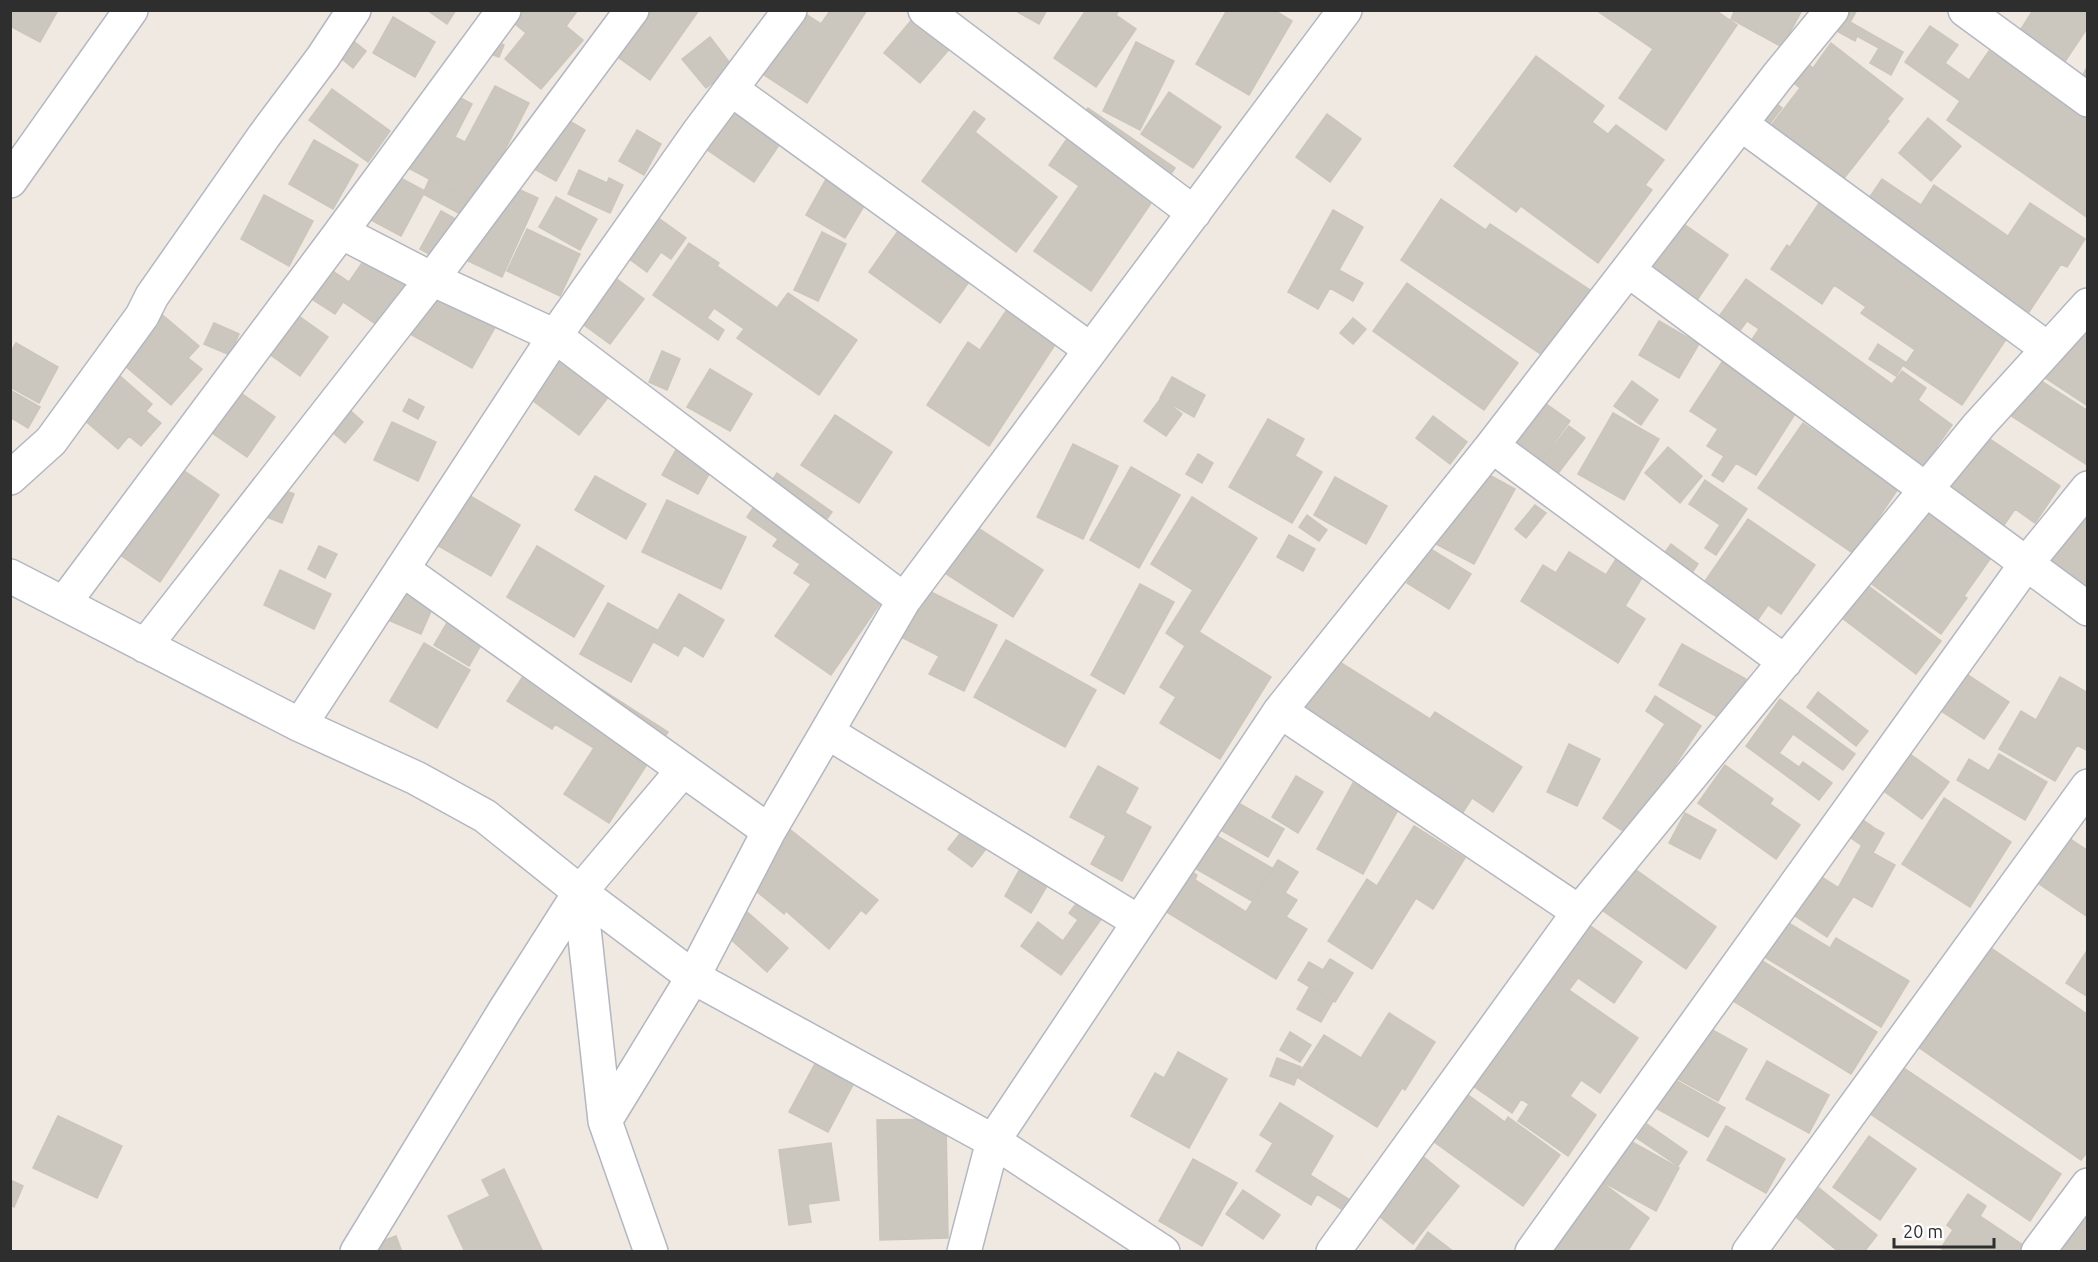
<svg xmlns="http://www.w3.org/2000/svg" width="2098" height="1262" font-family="Ubuntu,sans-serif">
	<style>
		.building { fill: #cbc7bf; stroke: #cbc5ba; stroke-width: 1.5 }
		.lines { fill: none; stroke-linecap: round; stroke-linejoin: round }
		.minor-casing { stroke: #b4b7c1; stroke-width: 36 }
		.minor { stroke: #fff; stroke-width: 33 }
	</style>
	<rect width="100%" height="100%" fill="#efe9e1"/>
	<path class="building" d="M10 10H54L57 12 40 42 10 26Z
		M427 10H456L447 24Z
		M514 10H578L566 26 583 40 541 89 505 59 526 33 508 18Z
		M621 10H699L650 80 598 43Z
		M799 10 821 24 830 11 828 10H867L807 103 755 69Z
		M920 10 965 31 920 83 884 53Z
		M1014 10H1047L1039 24Z
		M1086 10H1119L1116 15 1136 29 1096 87 1054 58Z
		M1227 10H1274L1292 21 1249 95 1196 64Z
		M1596 10H1715L1737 25 1666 130 1619 98 1653 49Z
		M1735 10H1802L1782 47 1731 19Z
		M1817 10H1857L1850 22 1903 52 1891 75 1870 63 1879 48 1857 36 1855 41 1813 18Z
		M2033 10H2088V27L2062 66 2016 37Z
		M393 17 435 42 415 77 373 53Z
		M1930 26 1958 45 1945 63 1969 80 1989 51 2088 119V218L1947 120 1960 101 1905 62Z
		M482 37 504 45 499 57 477 49Z
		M710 37 733 67 706 88 682 59Z
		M350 38 366 51 353 68 337 55Z
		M1136 42 1174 61 1140 130 1103 111Z
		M1831 43 1903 99 1887 119 1889 121 1838 186 1767 131 1800 88 1784 75 1798 56 1813 68Z
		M1536 56 1604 106 1592 122 1608 134 1616 125 1664 160 1645 185 1652 190 1598 263 1521 206 1516 212 1454 166Z
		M2088 65V90L2078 85Z
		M495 86 529 103 477 204 391 159 446 90 472 104 455 137 465 142Z
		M332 89 390 131 368 162 309 120Z
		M1169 92 1221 127 1193 168 1141 134Z
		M744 93 792 126 754 182 706 149Z
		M1769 98 1782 108 1765 130 1752 120Z
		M547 108 585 130 556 181 518 160Z
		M1088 108 1175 168 1091 291 1034 251 1079 186 1049 165Z
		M974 111 985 119 975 132 1057 197 1016 252 922 181Z
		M1327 114 1361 139 1330 182 1296 157Z
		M1928 118 1961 146 1931 181 1899 153Z
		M637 130 661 144 644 175 619 161Z
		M314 140 358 165 333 209 289 184Z
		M839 156 880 179 845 238 806 215Z
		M382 168 425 191 401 236 358 213Z
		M579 170 607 183 609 178 623 185 610 213 568 194Z
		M1882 179 1921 205 1934 185 2008 236 2030 203 2085 239 2067 267 2061 264 2027 315 1865 204Z
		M429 180 471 202 464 216 423 194Z
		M505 183 538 198 502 277 468 261Z
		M264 195 313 221 289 266 241 239Z
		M556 197 597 219 580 250 539 227Z
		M1441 199 1486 230 1490 224 1590 290 1545 357 1401 260Z
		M1819 203 2011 332 1962 405 1904 366 1915 350 1861 313 1866 307 1834 285 1822 304 1771 269 1787 245 1790 247Z
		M646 209 686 238 671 259 661 252 647 272 617 250Z
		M1333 210 1363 227 1339 270 1363 283 1353 301 1330 288 1318 309 1288 292Z
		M441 211 461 222 440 260 420 249Z
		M910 214 981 265 940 323 869 272Z
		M1681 222 1728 255 1693 306 1646 273Z
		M527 229 580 254 560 296 507 271Z
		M822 232 846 244 818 301 794 290Z
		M381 235 423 264 380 327 343 302 335 314 304 294 324 265 349 282Z
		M689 243 719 263 717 266 777 308 788 293 857 340 819 395 737 338 744 329 714 308 707 318 724 330 718 340 653 295Z
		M610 274 644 299 610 344 576 319Z
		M1746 279 1892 384 1902 371 1926 388 1918 400 1952 425 1919 472 1747 347 1759 329 1747 321 1736 336 1715 322Z
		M1407 283 1518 363 1484 410 1373 331Z
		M1024 284 1073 317 989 446 927 405 968 342 980 350Z
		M426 285 497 324 472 368 401 329Z
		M2088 305V406L2035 371Z
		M152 306 199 346 188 358 202 369 171 405 111 354Z
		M289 309 328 337 300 376 261 348Z
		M1353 318 1366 329 1353 344 1340 333Z
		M1659 321 1699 344 1679 378 1639 355Z
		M214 323 239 334 230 355 204 344Z
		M568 336 623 378 579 435 524 394Z
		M16 343 58 367 39 403 10 387V353Z
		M1878 344 1905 362 1896 376 1869 359Z
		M662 351 680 359 667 390 649 382Z
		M1722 362 1797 411 1756 475 1736 463 1723 482 1712 475 1724 456 1707 446 1718 429 1690 411Z
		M112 369 152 404 146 411 161 423 141 446 129 436 118 449 75 412Z
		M710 369 752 394 730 431 687 407Z
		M2024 370 2088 411 2087 465 1999 408Z
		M214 374 275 417 247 457 186 415Z
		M1172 377 1205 395 1194 417 1160 398Z
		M1632 381 1658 400 1641 425 1614 406Z
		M1524 388 1570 421 1536 468 1491 436Z
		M10 390 40 407 28 428 10 417Z
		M334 396 363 422 345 443 315 417Z
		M1161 398 1182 414 1166 436 1144 421Z
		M409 399 424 407 418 419 403 411Z
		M1613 413 1659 439 1624 500 1578 474Z
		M835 415 892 452 859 503 801 465Z
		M1433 416 1467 442 1450 464 1416 438Z
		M1268 419 1304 439 1295 456 1322 472 1292 523 1229 487Z
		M392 422 436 442 418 481 374 460Z
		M1803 423 1898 489 1854 554 1758 488Z
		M1569 426 1585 438 1550 484 1534 472Z
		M688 428 724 447 698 494 662 475Z
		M1984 435 2060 486 2035 523 2015 509 1998 534 1940 494Z
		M1073 444 1118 466 1083 539 1037 517Z
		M1668 447 1702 476 1680 503 1645 473Z
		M157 452 219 495 160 582 98 540Z
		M1198 454 1213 463 1202 483 1186 474Z
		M1473 466 1515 489 1474 564 1432 542Z
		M1131 467 1180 495 1139 568 1090 540Z
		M777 473 832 512 823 524 899 576 831 675 775 636 811 584 794 573 800 564 773 546 778 539 747 517Z
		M595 476 646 504 626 539 575 510Z
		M1335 477 1387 506 1366 544 1314 515Z
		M1705 480 1747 509 1716 555 1705 548 1720 525 1689 504Z
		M259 481 294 494 282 523 248 510Z
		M465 493 520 525 491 576 435 544Z
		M1915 495 1995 552 1964 596 1967 598 1941 634 1858 574Z
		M1192 497 1257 538 1199 632 1271 677 1220 759 1160 723 1176 697 1160 687 1185 646 1166 633 1193 590 1151 564Z
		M2088 497V595L2042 561Z
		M667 500 746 537 721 589 642 552Z
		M1535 505 1546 513 1526 538 1515 529Z
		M1307 515 1327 530 1319 541 1299 527Z
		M1748 519 1815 565 1781 614 1768 605 1757 621 1703 584Z
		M967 521 1043 570 1013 617 937 568Z
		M1289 535 1315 549 1303 571 1277 557Z
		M1671 544 1698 564 1685 583 1657 563Z
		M319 546 337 554 325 578 308 569Z
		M537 546 604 586 574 637 507 597Z
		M1429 548 1471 574 1449 609 1407 583Z
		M1569 552 1606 575 1616 559 1643 576 1625 606 1645 619 1618 663 1521 601 1543 565 1556 573Z
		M280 570 331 594 314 629 264 605Z
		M1854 575 1941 641 1916 674 1829 608Z
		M1140 584 1174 602 1124 694 1091 675Z
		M401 585 436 600 421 634 386 619Z
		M921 587 997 625 964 691 929 674 939 656 897 635Z
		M679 594 724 620 703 657 684 645 678 656 652 641Z
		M461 599 496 619 469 666 434 645Z
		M608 603 659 631 631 682 580 654Z
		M1006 640 1096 690 1065 747 974 697Z
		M424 643 470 670 437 728 390 701Z
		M1682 644 1746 679 1723 720 1659 685Z
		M540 650 668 732 609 823 564 794 594 748 555 724 552 729 507 701Z
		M1330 656 1430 719 1435 712 1522 767 1493 812 1472 798 1457 822 1291 716Z
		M1951 664 2009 702 1984 739 1926 701Z
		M2060 677 2088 693V751L2077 745 2055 781 1999 749 2021 711 2036 720Z
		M1818 692 1868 731 1856 746 1807 707Z
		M1655 696 1701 726 1629 835 1603 818 1665 724 1646 711Z
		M1780 699 1855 754 1843 770 1793 734 1779 753 1799 767 1803 762 1832 783 1819 800 1746 746Z
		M1569 744 1600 759 1577 806 1547 792Z
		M1903 749 1949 782 1922 819 1866 778Z
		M1999 754 2047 782 2025 820 1957 780 1969 759 1989 771Z
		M1725 765 1773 799 1770 804 1800 825 1776 859 1698 803Z
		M1098 766 1138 788 1125 813 1151 827 1122 881 1091 864 1106 836 1070 817Z
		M1296 776 1323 792 1298 833 1272 817Z
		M1353 783 1399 808 1363 874 1317 849Z
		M1944 798 2011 842 1970 907 1902 864Z
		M1233 800 1284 829 1268 857 1217 828Z
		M1685 813 1716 830 1700 859 1669 843Z
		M1856 815 1873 827 1861 845 1844 833Z
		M969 822 993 840 972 867 948 849Z
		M1414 826 1465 858 1433 909 1416 898 1372 969 1328 941 1367 879 1377 886Z
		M787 827 878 900 866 914 861 910 829 949 786 911 784 914 744 881Z
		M1872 827 1884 833 1873 853 1895 865 1872 907 1838 888Z
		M1210 832 1272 868 1252 901 1191 866Z
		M2063 834 2088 851V917L2032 879Z
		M1278 860 1298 872 1285 893 1297 900 1286 917 1307 929 1276 979 1152 903 1178 863 1197 875 1195 880 1246 912Z
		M1022 865 1050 881 1031 913 1005 896Z
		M1632 867 1716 927 1686 969 1602 910Z
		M1812 871 1853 897 1827 937 1786 910Z
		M1082 896 1105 914 1061 975 1021 946 1038 922 1063 941 1078 920 1069 913Z
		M737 903 788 948 767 972 716 926Z
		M1569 911 1642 962 1614 1003 1578 978 1569 990 1638 1038 1600 1093 1581 1080 1570 1096 1596 1115 1568 1156 1518 1121 1529 1104 1521 1099 1512 1113 1463 1079Z
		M1777 916 1830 948 1836 938 1909 981 1881 1027 1756 952Z
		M1981 941 2088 1015V1151L2081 1160 1911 1042Z
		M2088 949V997L2066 983Z
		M1748 952 1877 1032 1851 1074 1722 994Z
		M1330 959 1353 973 1335 1002 1298 980 1309 962 1323 970Z
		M1309 988 1333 1001 1321 1022 1297 1009Z
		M1389 1013 1435 1042 1405 1090 1402 1088 1377 1127 1297 1077 1324 1035 1361 1058Z
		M1707 1027 1747 1049 1718 1101 1678 1079Z
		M1290 1032 1311 1045 1300 1062 1280 1050Z
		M1178 1052 1227 1079 1189 1148 1131 1116 1155 1073 1164 1078Z
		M1277 1058 1301 1067 1294 1085 1270 1076Z
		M817 1060 855 1081 828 1132 789 1112Z
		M1767 1061 1829 1095 1809 1133 1746 1099Z
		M1895 1062 2061 1174 2030 1221 1863 1109Z
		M1670 1077 1725 1108 1708 1137 1654 1107Z
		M1460 1089 1505 1122 1508 1117 1560 1155 1523 1206 1426 1136Z
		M1280 1103 1333 1136 1310 1175 1350 1200 1343 1210 1317 1194 1311 1205 1256 1171 1273 1143 1260 1135Z
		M58 1116 122 1146 97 1198 33 1168Z
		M946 1119 948 1238 880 1240 877 1120Z
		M1647 1124 1687 1152 1678 1166 1637 1138Z
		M1726 1126 1785 1159 1766 1193 1707 1160Z
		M1869 1136 1916 1169 1880 1220 1833 1187Z
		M1623 1137 1679 1168 1656 1211 1599 1180Z
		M831 1143 839 1200 808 1204 811 1222 789 1225 779 1150Z
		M1420 1154 1459 1186 1413 1244 1374 1212Z
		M1193 1159 1237 1183 1202 1246 1159 1221Z
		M504 1169 543 1252H465L448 1216 490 1196 482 1180Z
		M1596 1178 1649 1218 1627 1252H1560L1547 1242Z
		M10 1180 23 1186 14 1207 10 1205Z
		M1819 1188 1877 1235 1864 1252H1839L1796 1217Z
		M1243 1190 1280 1215 1263 1239 1226 1214Z
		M1968 1194 1986 1206 1980 1216 2023 1245 2019 1252H1946L1941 1248 1953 1230 1947 1225Z
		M2088 1202V1252H2048Z
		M1428 1232 1454 1252H1414Z
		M396 1236 402 1252H353Z"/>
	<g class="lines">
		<defs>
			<path id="minor" d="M504 10 341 232 432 279 632 10
				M925 10 1194 213
				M1965 10 2088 100
				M731 89 1091 350
				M1741 124 2048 349
				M10 181 131 10
				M1628 270 2088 609
				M1492 446 1785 662
				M10 478 51 441 142 316 152 296 264 136 323 57 354 10
				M402 569 769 831
				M10 576 300 725 555 336 698 133 790 10
				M64 603 341 232
				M145 646 432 279 555 336 904 600
				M1280 711 1579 912
				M300 725 416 778 485 816 580 892 605 1121
				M827 732 1139 922
				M580 892 693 977 605 1121 651 1252
				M357 1252 505 1010 580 892 683 770
				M964 1252 993 1141 1280 711 1492 446 1777 77 1832 10
				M1163 1252 993 1141 693 977 769 831 904 600 1345 10
				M1333 1252 1579 912 1979 425 2088 305
				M1532 1252 2026 564 2088 488
				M1749 1252 2088 786
				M2038 1252 2088 1185"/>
		</defs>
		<use href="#minor" class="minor-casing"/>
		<use href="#minor" class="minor"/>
	</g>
	<rect width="2098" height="1262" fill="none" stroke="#2e2e2e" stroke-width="24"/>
	<path d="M1894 1238v9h100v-9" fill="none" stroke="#2e2e2e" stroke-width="3"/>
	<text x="1903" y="1238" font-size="18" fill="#2e2e2e" stroke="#ffffff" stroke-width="4.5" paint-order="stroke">20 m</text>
</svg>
